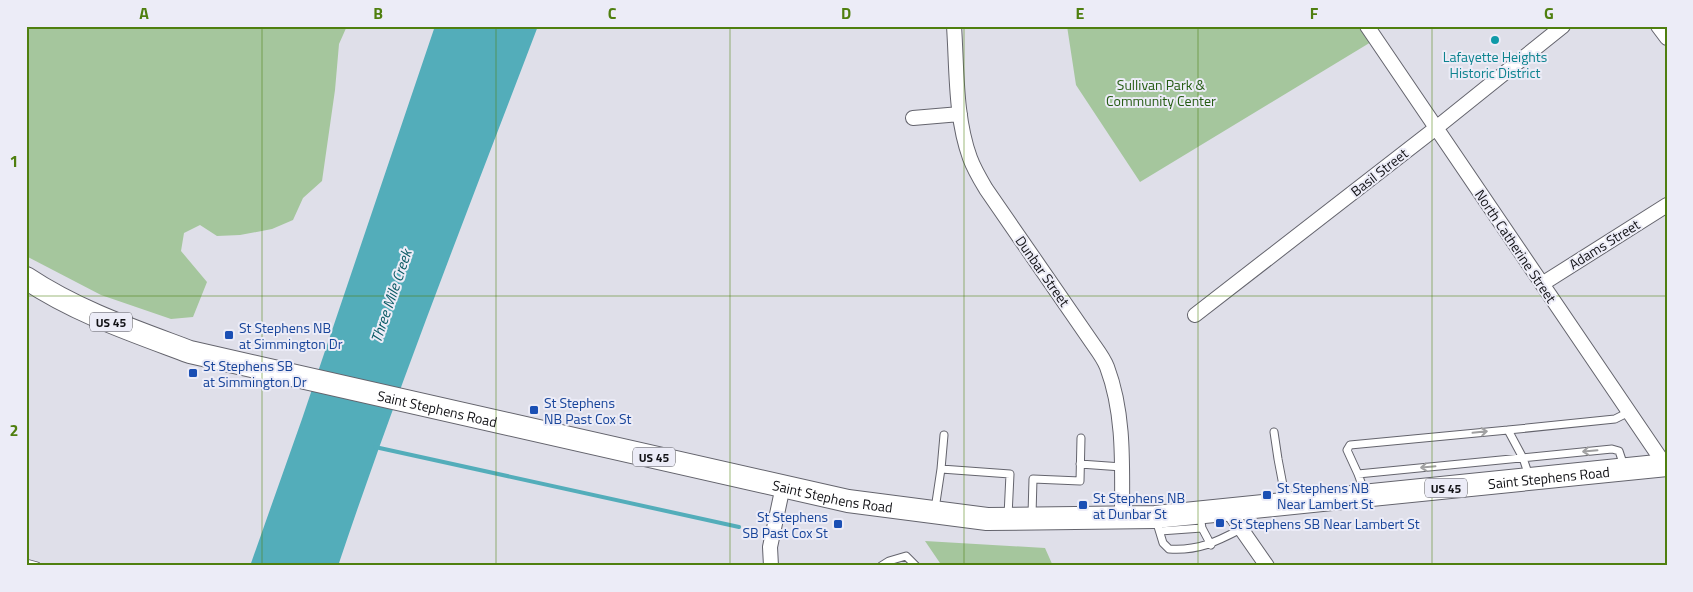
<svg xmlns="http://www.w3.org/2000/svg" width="1693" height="592" font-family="'Titillium Web',sans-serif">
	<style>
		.green { fill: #a5c69d }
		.water { fill: #53adba }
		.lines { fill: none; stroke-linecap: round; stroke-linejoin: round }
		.stream { stroke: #53adba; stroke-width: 4 }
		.lane-casing { stroke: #64646d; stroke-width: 9 }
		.street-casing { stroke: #64646d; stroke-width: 16 }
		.primary-casing { stroke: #64646d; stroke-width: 24 }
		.lane { stroke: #fff; stroke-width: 7 }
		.street { stroke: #fff; stroke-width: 14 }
		.primary { stroke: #fff; stroke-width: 22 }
		.oneway { stroke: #a0a0a1 }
		.grid { fill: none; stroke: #4f7f0f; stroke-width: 1; stroke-opacity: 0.55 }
		.culture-dot { fill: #0f9aa8; stroke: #ececf7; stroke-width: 2 }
		.transit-dot { fill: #1a4fb4; stroke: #ececf7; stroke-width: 2 }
		.labels { text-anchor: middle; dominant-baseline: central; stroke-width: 4; stroke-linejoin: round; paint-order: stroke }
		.shield { fill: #ececf7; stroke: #535359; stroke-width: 1 }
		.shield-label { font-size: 12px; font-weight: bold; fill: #111115 }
		.culture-label { font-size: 14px; fill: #0d838f; stroke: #ececf7 }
		.park-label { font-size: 14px; fill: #255b12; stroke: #ececf7 }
		.street-label { font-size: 14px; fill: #111115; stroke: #ececf7 }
		.transit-label { font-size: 14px; fill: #164399; stroke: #ececf7; text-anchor: start }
		.water-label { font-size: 15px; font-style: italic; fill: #095a64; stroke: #ececf7 }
		.neatline { fill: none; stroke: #4f7f0f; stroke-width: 2 }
		.grid-label { font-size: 16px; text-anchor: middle; font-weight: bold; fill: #4f7f0f }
	</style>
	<rect width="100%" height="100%" fill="#dfdfe9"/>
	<path class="green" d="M26 26H347L339 44 335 90 322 181 303 198 293 220 272 229 240 235 217 236 200 225 184 233 181 251 207 282 193 317 171 319 101 295 26 256Z
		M1067 26H1367L1376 39 1140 182 1076 85Z
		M925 541 1045 548 1053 566H942Z"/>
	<path class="water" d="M435 26H538C470 205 399 384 338 566H250L302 419Z"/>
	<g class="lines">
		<path class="stream" d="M375 447 739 527"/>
		<defs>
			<path id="lane" d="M1508 430 1350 445 1347 450 1358 474 1612 449 1619 451 1624 466
				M1274 432 1278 459 1286 501
				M1080 464 1122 467
				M941 469 1010 474 1008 516
				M1358 474 1365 493
				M1529 476 1523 458 1508 430 1615 419 1629 412
				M935 509 941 469 944 435
				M1032 515 1033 479 1080 481 1081 438
				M1156 520 1163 543 1169 549C1198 551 1216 542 1241 529
				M1202 528 1211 545
				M1160 531 1202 528 1200 516
				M26 563 37 566
				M881 566 889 561 906 556 916 566"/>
			<path id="street" d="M954 26C957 69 955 117 970 158 974 169 980 179 986 189L1093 344C1098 351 1104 359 1107 367 1125 415 1122 467 1122 517
				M1367 26 1665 465
				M1658 26 1667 38
				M913 118 960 114
				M1542 284 1667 205
				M1195 315 1436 128 1563 26
				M1228 510 1267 566
				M771 566 770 547 783 486"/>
			<g id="primary">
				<path id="s1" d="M26 278C77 312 134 331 190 352L848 501 987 519 1155 517 1667 465"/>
			</g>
		</defs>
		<use href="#lane" class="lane-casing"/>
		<use href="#street" class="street-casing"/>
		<use href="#primary" class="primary-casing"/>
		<use href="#lane" class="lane"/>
		<use href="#street" class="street"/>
		<use href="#primary" class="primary"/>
	</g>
	<defs><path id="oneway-shaft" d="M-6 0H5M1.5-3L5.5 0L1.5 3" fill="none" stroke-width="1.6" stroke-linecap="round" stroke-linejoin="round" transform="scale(1.25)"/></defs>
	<g class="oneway">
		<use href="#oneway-shaft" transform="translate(1480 432) rotate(-6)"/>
		<use href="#oneway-shaft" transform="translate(1590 451) rotate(175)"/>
		<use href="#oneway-shaft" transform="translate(1428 467) rotate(175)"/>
	</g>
	<path class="grid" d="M262 26V566M496 26V566M730 26V566M964 26V566M1198 26V566M1432 26V566M26 296H1667"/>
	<circle class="culture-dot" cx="1495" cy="40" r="5"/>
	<g class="transit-dot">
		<rect x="224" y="330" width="10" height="10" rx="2.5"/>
		<rect x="188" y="368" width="10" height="10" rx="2.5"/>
		<rect x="529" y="405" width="10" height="10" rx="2.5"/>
		<rect x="1262" y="490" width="10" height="10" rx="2.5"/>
		<rect x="1078" y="500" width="10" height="10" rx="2.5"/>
		<rect x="1215" y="518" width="10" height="10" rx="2.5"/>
		<rect x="833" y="519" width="10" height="10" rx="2.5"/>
	</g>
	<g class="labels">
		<g class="shield">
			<rect x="90" y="312.5" width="42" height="19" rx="4"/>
			<rect x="633" y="447.5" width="42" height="19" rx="4"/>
			<rect x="1425" y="478.5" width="42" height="19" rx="4"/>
		</g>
		<g class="shield-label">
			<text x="111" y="322">US 45</text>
			<text x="654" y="457">US 45</text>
			<text x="1446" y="488">US 45</text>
		</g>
		<g class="culture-label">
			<text x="1495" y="56">Lafayette Heights<tspan x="1495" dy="16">Historic District</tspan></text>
		</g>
		<g class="park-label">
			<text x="1161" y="84">Sullivan Park &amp;<tspan x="1161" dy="16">Community Center</tspan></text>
		</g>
		<g class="street-label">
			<text transform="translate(1379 172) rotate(-38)">Basil Street</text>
			<text transform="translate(1604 244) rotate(-32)">Adams Street</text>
			<text transform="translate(1516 246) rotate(56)">North Catherine Street</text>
			<text transform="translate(1043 271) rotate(55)">Dunbar Street</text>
			<text stroke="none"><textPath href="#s1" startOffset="434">Saint Stephens Road</textPath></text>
			<text stroke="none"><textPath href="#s1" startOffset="1559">Saint Stephens Road</textPath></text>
			<text stroke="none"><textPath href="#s1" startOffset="839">Saint Stephens Road</textPath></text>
		</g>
		<g class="transit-label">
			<text x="239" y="327">St Stephens NB<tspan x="239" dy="16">at Simmington Dr</tspan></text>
			<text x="203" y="365">St Stephens SB<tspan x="203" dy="16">at Simmington Dr</tspan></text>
			<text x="544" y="402">St Stephens<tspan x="544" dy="16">NB Past Cox St</tspan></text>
			<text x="1277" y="487">St Stephens NB<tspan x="1277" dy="16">Near Lambert St</tspan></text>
			<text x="1093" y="497">St Stephens NB<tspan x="1093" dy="16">at Dunbar St</tspan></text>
			<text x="828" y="516" text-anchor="end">St Stephens<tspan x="828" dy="16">SB Past Cox St</tspan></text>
			<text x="1230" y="523">St Stephens SB Near Lambert St</text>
		</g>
		<g class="water-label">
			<text transform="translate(391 296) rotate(-71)">Three Mile Creek</text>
		</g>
	</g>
	<rect width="1693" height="592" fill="none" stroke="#ececf7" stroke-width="55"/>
	<rect x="28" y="28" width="1638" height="536" class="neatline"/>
	<g class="grid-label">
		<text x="144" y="19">A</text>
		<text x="378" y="19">B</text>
		<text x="612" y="19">C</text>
		<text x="846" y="19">D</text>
		<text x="1080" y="19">E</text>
		<text x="1314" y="19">F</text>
		<text x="1549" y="19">G</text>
		<text x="14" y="167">1</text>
		<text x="14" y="436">2</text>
	</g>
</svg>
